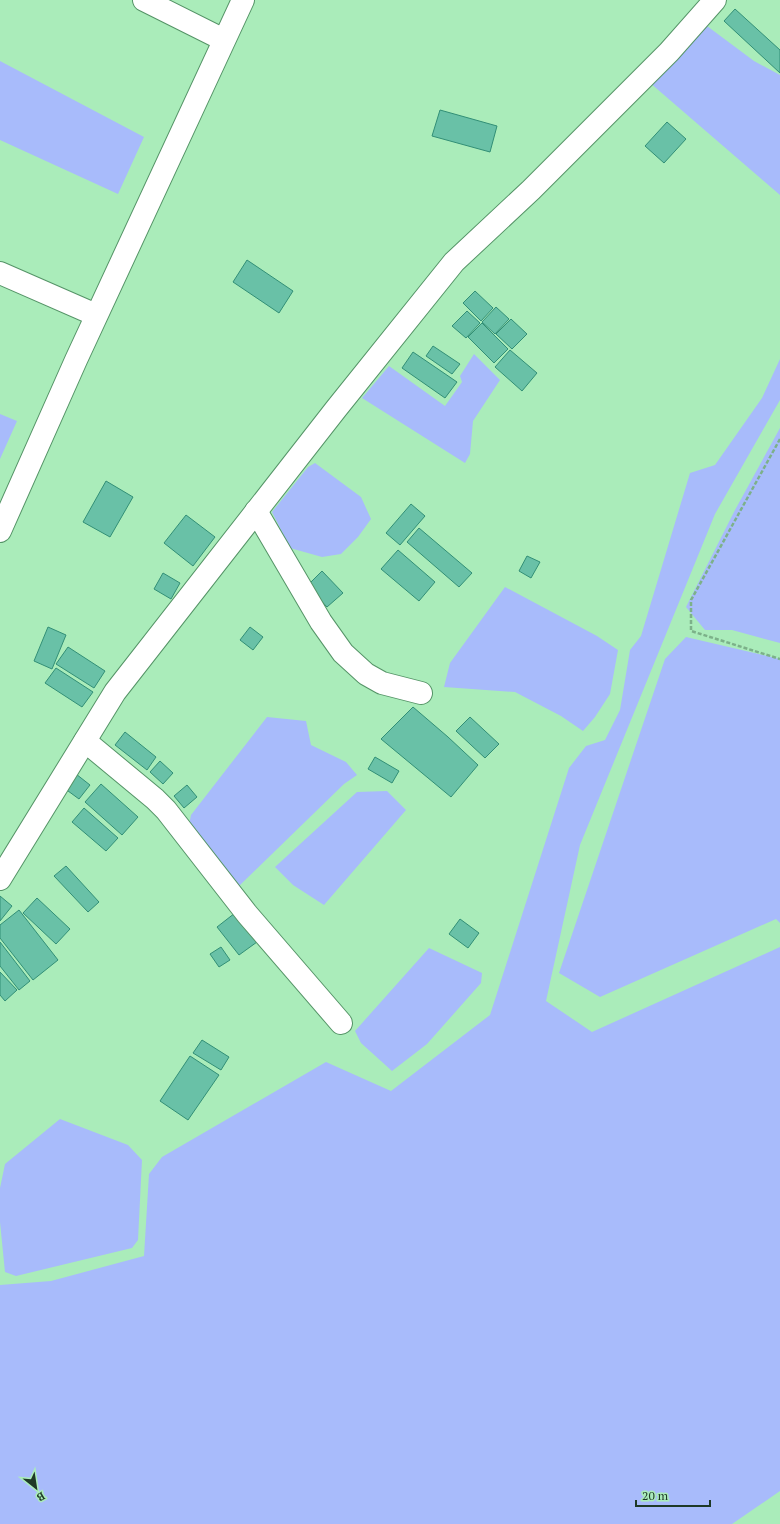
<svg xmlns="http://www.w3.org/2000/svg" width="780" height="1524" font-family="'PT Serif',serif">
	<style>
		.water { fill: #a8bbfb }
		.building { fill: #69c1a7; stroke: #328f76 }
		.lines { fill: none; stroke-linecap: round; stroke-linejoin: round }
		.minor-casing { stroke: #559467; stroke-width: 24 }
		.tertiary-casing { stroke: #559467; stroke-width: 24 }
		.path { stroke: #7cb189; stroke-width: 2.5; stroke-dasharray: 4 2; stroke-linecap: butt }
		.minor { stroke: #fff; stroke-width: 22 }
		.tertiary { stroke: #fff; stroke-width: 22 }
	</style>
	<rect width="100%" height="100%" fill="#aaecba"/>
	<path class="water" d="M707 26 754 61 780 75V195L649 82Z
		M0 61 144 137 118 194 0 140Z
		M474 354 500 380 473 421 470 454 465 463 362 398 389 366 445 406 462 382 460 376Z
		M780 359V400L715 514 580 845 546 1001 592 1032 780 947V1491L732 1524H0V1285L51 1281 144 1256 149 1174 162 1157 326 1062 391 1091 490 1015 569 768 586 746 605 740 620 710 630 650 641 636 690 473 715 465 762 398Z
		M0 414 17 421 0 459Z
		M780 428V643L732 630H705L686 607 735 510Z
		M315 463 361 497 371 519 358 537 341 554 322 557 290 548 272 512 308 467Z
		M505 587 597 636 618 650 610 694 595 717 583 731 561 716 515 692 444 687 450 663Z
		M686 637 780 659V923L776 919 600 997 559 973 665 659Z
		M267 717 306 721 311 745 346 762 357 775 344 784 239 886 189 825 191 815Z
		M387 791 406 810 324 905 293 885 275 867 357 792Z
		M429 948 482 973 481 983 427 1044 392 1071 361 1043 355 1031Z
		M60 1119 128 1145 142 1160 138 1240 132 1248 16 1276 5 1272 0 1222V1188L5 1164Z"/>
	<path class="building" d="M735 9 780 50V73L724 21Z
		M440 110 497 126 490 152 432 136Z
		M667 122 686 139 664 163 645 146Z
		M247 260 293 291 279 313 233 282Z
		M475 291 493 308 481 321 463 303Z
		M496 307 509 319 495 334 482 322Z
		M467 311 480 323 466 338 452 326Z
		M511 319 527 334 512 349 496 334Z
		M482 323 508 349 494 363 468 337Z
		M433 346 460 364 452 374 426 356Z
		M510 350 537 373 522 391 495 367Z
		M413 352 457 382 445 398 402 368Z
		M106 481 133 497 110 537 83 522Z
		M411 504 425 516 400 545 386 533Z
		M186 515 215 537 193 566 164 543Z
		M419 528 472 573 459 587 407 542Z
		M398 550 435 582 419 601 381 569Z
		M527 556 540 562 531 578 519 571Z
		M322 571 343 593 327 607 307 586Z
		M163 573 180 583 171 599 154 589Z
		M48 627 66 635 52 669 34 661Z
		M250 627 263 637 253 650 240 640Z
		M68 647 105 671 94 688 56 664Z
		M56 668 93 692 82 707 45 683Z
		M413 707 448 737 478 765 451 797 381 739Z
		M470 717 499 744 485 758 456 731Z
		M125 732 156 757 147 770 115 745Z
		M375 757 399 771 392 783 368 769Z
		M160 761 173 773 163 784 150 772Z
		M76 774 90 785 79 799 64 788Z
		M101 784 138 817 122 835 85 802Z
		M187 785 197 797 184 808 174 796Z
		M84 808 118 838 106 851 72 822Z
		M66 866 99 902 88 912 54 876Z
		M0 896 12 906 0 921Z
		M37 898 70 929 56 944 23 913Z
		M19 910 58 960 33 980 0 938V925Z
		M235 913 257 942 239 955 217 927Z
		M460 919 479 933 468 948 449 934Z
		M0 942 30 981 19 990 0 966Z
		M221 947 230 960 219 967 210 954Z
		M0 972 17 990 5 1001 0 995Z
		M202 1040 229 1057 221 1070 193 1053Z
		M190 1056 219 1075 188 1120 160 1101Z"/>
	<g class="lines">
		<defs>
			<path id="minor" d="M144 0 224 40
				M0 273 96 315
				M256 511 321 622 343 653 366 674 382 683 421 693
				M0 531 76 360 243 0
				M85 741 155 799 166 810 247 914 341 1023"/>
			<path id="tertiary" d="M0 879 115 692 336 409 454 262 531 190 669 52 715 0"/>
		</defs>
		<use href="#minor" class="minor-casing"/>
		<use href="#tertiary" class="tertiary-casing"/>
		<path class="path" d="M780 439 691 600V631L780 659"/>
		<use href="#minor" class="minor"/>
		<use href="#tertiary" class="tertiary"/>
	</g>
	<g transform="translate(36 1488) rotate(150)" stroke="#aaecba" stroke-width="3" paint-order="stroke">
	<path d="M0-3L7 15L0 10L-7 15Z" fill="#1e3926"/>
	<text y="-6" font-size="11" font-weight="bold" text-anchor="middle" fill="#1e3926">B</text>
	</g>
	<path d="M636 1500v6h74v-6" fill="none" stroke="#1e3926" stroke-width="2"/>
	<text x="642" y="1500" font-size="12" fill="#1e3926" stroke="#aaecba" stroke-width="3" paint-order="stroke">20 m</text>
</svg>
